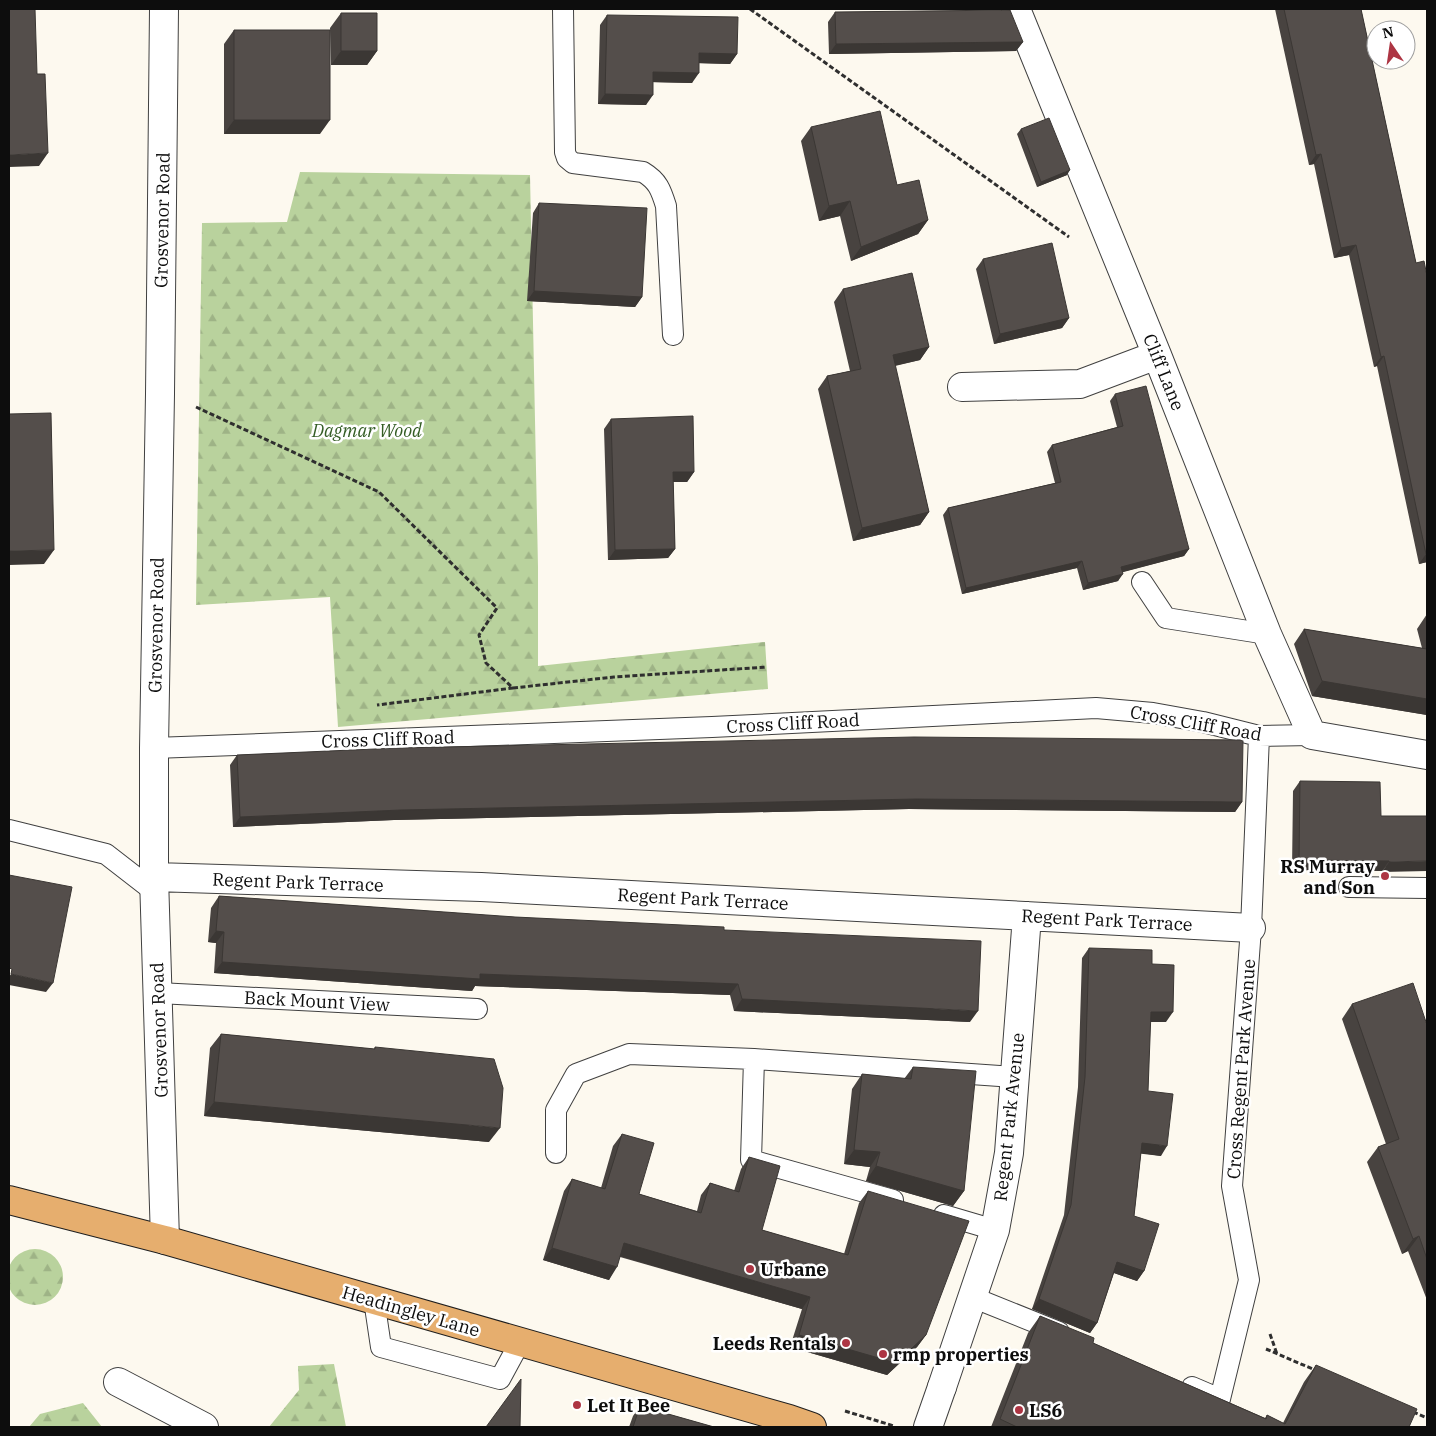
<svg xmlns="http://www.w3.org/2000/svg" width="1436" height="1436" font-family="'IBM Plex Serif',serif">
	<style>
		.forest { fill: url(#forest-firs) }
		.lines { fill: none; stroke-linecap: round; stroke-linejoin: round }
		.service-casing { stroke: #404040; stroke-width: 22 }
		.pedestrian-casing { stroke: #404040; stroke-width: 30 }
		.minor-casing { stroke: #404040; stroke-width: 30 }
		.trunk-casing { stroke: #1e1e1e; stroke-width: 30 }
		.path { stroke: #2f2f2f; stroke-width: 3; stroke-dasharray: 5 2.5; stroke-linecap: butt }
		.service { stroke: #fff; stroke-width: 20 }
		.pedestrian { stroke: #fff; stroke-width: 28 }
		.minor { stroke: #fff; stroke-width: 28 }
		.trunk { stroke: #e6ae6e; stroke-width: 28 }
		.wall { fill: #484340 }
		.shaded-wall { fill: #3b3734 }
		.building { fill: #544e4b; stroke: #3b3734 }
		.poi-dot { fill: #ad3543; stroke: #fff; stroke-width: 2 }
		.labels { text-anchor: middle; dominant-baseline: central; stroke-width: 5; stroke-linejoin: round; paint-order: stroke }
		.street-label { font-size: 18px; fill: #0d0d0d; stroke: #fff }
		.park-label { font-size: 18px; font-style: italic; fill: #345d25; stroke: #fff }
		.poi-label { font-size: 18px; font-weight: bold; fill: #0d0d0d; stroke: #fff; text-anchor: start }
	</style>
	<defs>
		<pattern id="forest-firs" width="22" height="20" patternUnits="userSpaceOnUse" patternTransform="scale(1.25)"><rect width="22" height="20" fill="#b9d29d"/><path d="M5 1l3.5 6h-7zM16 11l3.5 6h-7z" fill="#9eb386"/></pattern>
	</defs>
	<rect width="100%" height="100%" fill="#fdf9ef"/>
	<path class="forest" d="M300 172 530 175 538 567V666L765 642 768 689 338 727 330 597 196 605 202 223 287 222Z
		M7 1277a28 28 0 1 1 56 0a28 28 0 1 1-56 0Z
		M334 1364 346 1427H269L299 1390 298 1366Z
		M83 1403 102 1427H29L40 1414Z"/>
	<g class="lines">
		<defs>
			<path id="service" d="M563 9 565 152 567 158 573 163 643 172C658 181 661 190 666 206L673 335
				M1142 582 1166 618 1267 634
				M154 748 712 727 1096 708 1153 713 1203 722 1259 736 1312 735
				M9 830 106 854 155 892
				M1349 887 1427 888
				M158 993 477 1009
				M556 1153V1110L576 1074 629 1054 754 1059
				M893 1200 751 1160 754 1059 1014 1077
				M944 1215 995 1230
				M972 1297 1059 1332
				M374 1300 381 1347 500 1379 520 1342
				M1192 1387 1220 1399 1249 1280 1232 1186 1251 928 1259 736"/>
			<path id="pedestrian" d="M928 1427 942 1387"/>
			<path id="minor" d="M164 9 160 394 154 748V877L165 1240
				M1016 9 1157 355 1267 634 1312 735 1427 755
				M962 387 1080 384 1157 355
				M154 877 481 887 1251 928
				M118 1382 204 1427
				M942 1387 995 1230 1009 1153 1027 916"/>
			<path id="trunk" d="M9 1200 165 1240 789 1419 812 1427"/>
		</defs>
		<use href="#service" class="service-casing"/>
		<use href="#pedestrian" class="pedestrian-casing"/>
		<use href="#minor" class="minor-casing"/>
		<use href="#trunk" class="trunk-casing"/>
		<path class="path" d="M750 9 1069 237
			M196 407 379 492 497 608 479 635 486 663 513 688 377 705
			M513 688 614 677 767 667
			M1270 1334 1277 1354
			M1266 1349 1315 1370
			M845 1411 894 1426
			M1413 1412 1427 1418"/>
		<use href="#service" class="service"/>
		<use href="#pedestrian" class="pedestrian"/>
		<use href="#minor" class="minor"/>
		<use href="#trunk" class="trunk"/>
	</g>
	<path class="wall" d="M1275 9H1361L1416 263 1427 276V562L1419 564 1377 366 1374 367 1349 255 1334 258 1314 164 1309 165Z
		M835 12 1023 42 1016 51 829 54 828 22Z
		M341 13 377 51 367 65H331L330 28Z
		M607 15 737 54 730 64 699 63 692 83 653 82 646 105 598 104 600 25Z
		M234 30 320 134H224V44Z
		M811 127 897 185 928 220 918 234 851 261 840 216 819 221 801 141Z
		M1021 129 1067 175 1037 187 1017 134Z
		M539 203 642 297 635 307 527 301 533 213Z
		M983 259 1069 318 1062 328 994 344 976 269Z
		M843 289 929 347 920 360 895 366 929 512 920 525 853 541 818 389 827 376 850 371 834 302Z
		M1115 394 1189 549 1184 556 1122 572 1118 581 1083 590 1077 568 962 594 943 515 948 508 1055 483 1047 452 1052 445 1117 427 1110 401Z
		M611 419 694 472 687 482H673L675 549 668 558 608 560 604 429Z
		M1427 614V715L1312 696 1294 644 1304 629 1422 648 1417 629Z
		M237 755 1242 802 1235 812 909 809 394 820 233 827 230 765Z
		M1300 781 1381 816H1427L1382 872V871L1292 870 1293 791Z
		M219 896 515 917 724 930 970 1022 734 1011 730 995 475 986 472 991 214 973 216 943 208 942 211 908Z
		M1089 948 1152 964 1166 1022H1150L1148 1091 1161 1156 1141 1153 1134 1216 1144 1271 1137 1281 1114 1273 1097 1323 1090 1333 1032 1309 1064 1215 1078 1087 1082 958Z
		M1352 1004 1427 1025V1300L1408 1251 1402 1254 1367 1162 1378 1147 1386 1144 1342 1019Z
		M221 1034 374 1049 375 1047 489 1142 204 1116 210 1048Z
		M913 1067 964 1191 953 1206 866 1181 870 1167 844 1164 852 1089 862 1074 904 1079Z
		M622 1134 639 1194 697 1211 701 1195 710 1183 734 1191 741 1169 749 1157 762 1230 844 1254 859 1203 868 1191 926 1335 917 1347 887 1375 790 1347 802 1309 620 1257 609 1280 543 1260 564 1191 572 1179 601 1188 613 1146Z
		M1040 1316 1093 1343 1265 1418 1267 1415 1283 1423 1304 1382 1316 1365 1409 1427H991L1028 1333Z
		M640 1406 714 1427H629L633 1416Z"/>
	<path class="shaded-wall" d="M1023 42 1016 51 829 54 836 44Z
		M341 51H377L367 65H331Z
		M699 53 737 54 730 64 692 63Z
		M653 72 699 73 692 83 646 82Z
		M605 94 653 95 646 105 598 104Z
		M234 120H330L320 134H224Z
		M48 153 39 166 9 167V155Z
		M1321 154 1314 164 1309 165 1316 155Z
		M1070 170 1067 175 1037 187 1041 182Z
		M850 201 840 216 819 221 829 206Z
		M928 220 918 234 851 261 861 247Z
		M1356 245 1349 255 1334 258 1341 248Z
		M534 291 642 297 635 307 527 301Z
		M1069 318 1062 328 994 344 1000 334Z
		M929 347 920 360 884 368 893 355Z
		M1384 356 1377 366 1374 367 1381 357Z
		M673 472H694L687 482H666Z
		M929 512 920 525 853 541 862 528Z
		M675 549 668 558 608 560 615 550Z
		M1189 549 1184 556 1116 574 1121 567Z
		M54 550 44 564 9 565V551Z
		M1426 554H1427V562L1419 564Z
		M1082 561 1077 568 962 594 966 588Z
		M1123 574 1118 581 1083 590 1088 583Z
		M1322 681 1427 699V715L1312 696Z
		M916 799 1242 802 1235 812 909 809 394 820 233 827 240 817 401 810Z
		M1299 860 1389 861 1382 871 1292 870Z
		M1427 861V871L1382 872 1389 862Z
		M216 931 224 932 216 943 208 942Z
		M222 962 480 974 738 984 730 995 475 986 472 991 214 973Z
		M11 974 53 983 46 992 9 985V977Z
		M742 999 978 1011 970 1022 734 1011Z
		M1151 1012H1173L1166 1022H1144Z
		M214 1102 500 1128 489 1142 204 1116Z
		M1142 1143 1167 1146 1161 1156 1135 1153Z
		M854 1150 880 1152 870 1167 844 1164Z
		M876 1166 964 1191 953 1206 866 1181Z
		M1419 1236 1408 1251 1402 1254 1413 1239Z
		M624 1243 810 1297 802 1309 616 1255Z
		M552 1248 617 1267 609 1280 543 1260Z
		M1117 1262 1144 1271 1137 1281 1111 1272Z
		M1039 1299 1097 1323 1090 1333 1032 1309Z
		M799 1335H926L917 1347 887 1375 790 1347Z"/>
	<path class="building" d="M9 9H35L37 74H45L48 153 9 155Z
		M1284 9H1361L1416 263 1424 261 1427 276V554H1426L1384 356 1381 357 1356 245 1341 248 1321 154 1316 155Z
		M1010 10 1023 42 836 44 835 12Z
		M341 13H377V51H341Z
		M607 15 738 17 737 54 699 53V73L653 72V95L605 94Z
		M234 30H330V120H234Z
		M880 111 897 185 919 180 928 220 861 247 850 201 829 206 811 127Z
		M1049 118 1070 170 1041 182 1021 129Z
		M539 203 647 208 642 297 534 291Z
		M1052 243 1069 318 1000 334 983 259Z
		M912 273 929 347 893 355 929 512 862 528 827 376 861 369 843 289Z
		M1146 386 1189 549 1121 567 1123 574 1088 583 1082 561 966 588 948 508 1061 482 1052 445 1123 426 1115 394Z
		M51 413 54 550 9 551V414Z
		M693 416 694 472H673L675 549 615 550 611 419Z
		M1304 629 1427 649V699L1322 681Z
		M914 737 1243 740 1242 802 916 799 401 810 240 817 237 755 398 748Z
		M1300 781 1380 782 1381 816H1427V861L1389 862V861L1299 860Z
		M9 875 72 887 53 983 11 974 12 969 9 968Z
		M219 896 515 917 724 927V930L981 941 978 1011 742 999 738 984 480 974V979L222 962 224 932 216 931Z
		M1089 948 1152 950V964L1174 965 1173 1012H1151L1148 1091 1173 1094 1167 1146 1142 1143 1134 1216 1159 1224 1144 1271 1117 1262 1097 1323 1039 1299 1071 1205 1085 1077Z
		M1413 983 1427 1025V1259L1419 1236 1413 1239 1378 1147 1399 1139 1352 1004Z
		M221 1034 375 1049V1047L494 1059 503 1088 500 1128 214 1102Z
		M913 1067 976 1071 964 1191 876 1166 880 1152 854 1150 862 1074 911 1079Z
		M622 1134 654 1143 639 1194 701 1213 710 1183 739 1192 749 1157 780 1166 762 1230 848 1255 868 1191 969 1221 926 1335 896 1363 799 1335 810 1297 624 1243 617 1267 552 1248 572 1179 605 1189Z
		M1040 1316 1094 1338 1093 1343 1266 1419 1267 1415 1285 1424 1316 1365 1417 1409 1409 1427H1017L1000 1419Z
		M521 1379 520 1427H486Z
		M640 1406 714 1427H633Z"/>
	<g class="poi-dot">
		<circle cx="1385" cy="876" r="5"/>
		<circle cx="750" cy="1269" r="5"/>
		<circle cx="846" cy="1343" r="5"/>
		<circle cx="883" cy="1354" r="5"/>
		<circle cx="577" cy="1405" r="5"/>
		<circle cx="1019" cy="1410" r="5"/>
	</g>
	<g class="labels">
		<g class="street-label">
			<text transform="translate(162 220) rotate(-89)">Grosvenor Road</text>
			<text transform="translate(1164 372) rotate(68)">Cliff Lane</text>
			<text transform="translate(156 625) rotate(-89)">Grosvenor Road</text>
			<text transform="translate(793 723) rotate(-3)">Cross Cliff Road</text>
			<text transform="translate(1196 723) rotate(10)">Cross Cliff Road</text>
			<text transform="translate(388 739) rotate(-2)">Cross Cliff Road</text>
			<text transform="translate(298 882) rotate(2)">Regent Park Terrace</text>
			<text transform="translate(703 899) rotate(3)">Regent Park Terrace</text>
			<text transform="translate(1107 920) rotate(3)">Regent Park Terrace</text>
			<text transform="translate(317 1001) rotate(3)">Back Mount View</text>
			<text transform="translate(159 1030) rotate(-92)">Grosvenor Road</text>
			<text transform="translate(1241 1069) rotate(-86)">Cross Regent Park Avenue</text>
			<text transform="translate(1009 1117) rotate(-84)">Regent Park Avenue</text>
			<text transform="translate(411 1311) rotate(16)">Headingley Lane</text>
		</g>
		<g class="park-label">
			<text x="367" y="430">Dagmar Wood</text>
		</g>
		<g class="poi-label">
			<text x="1375" y="866" text-anchor="end">RS Murray<tspan x="1375" dy="21">and Son</tspan></text>
			<text x="760" y="1269">Urbane</text>
			<text x="836" y="1343" text-anchor="end">Leeds Rentals</text>
			<text x="893" y="1354">rmp properties</text>
			<text x="587" y="1405">Let It Bee</text>
			<text x="1029" y="1410">LS6</text>
		</g>
	</g>
	<rect width="1436" height="1436" fill="none" stroke="#0d0d0d" stroke-width="20"/>
	<g transform="translate(1391 45) rotate(347)"><circle r="24" fill="#ffffff" stroke="#9e9e9e"/>
	<path d="M0-4L9 19L0 12L-9 19Z" fill="#ad3543"/>
	<text y="-8" font-size="14" font-weight="bold" text-anchor="middle" fill="#0d0d0d">N</text>
	</g>
</svg>
